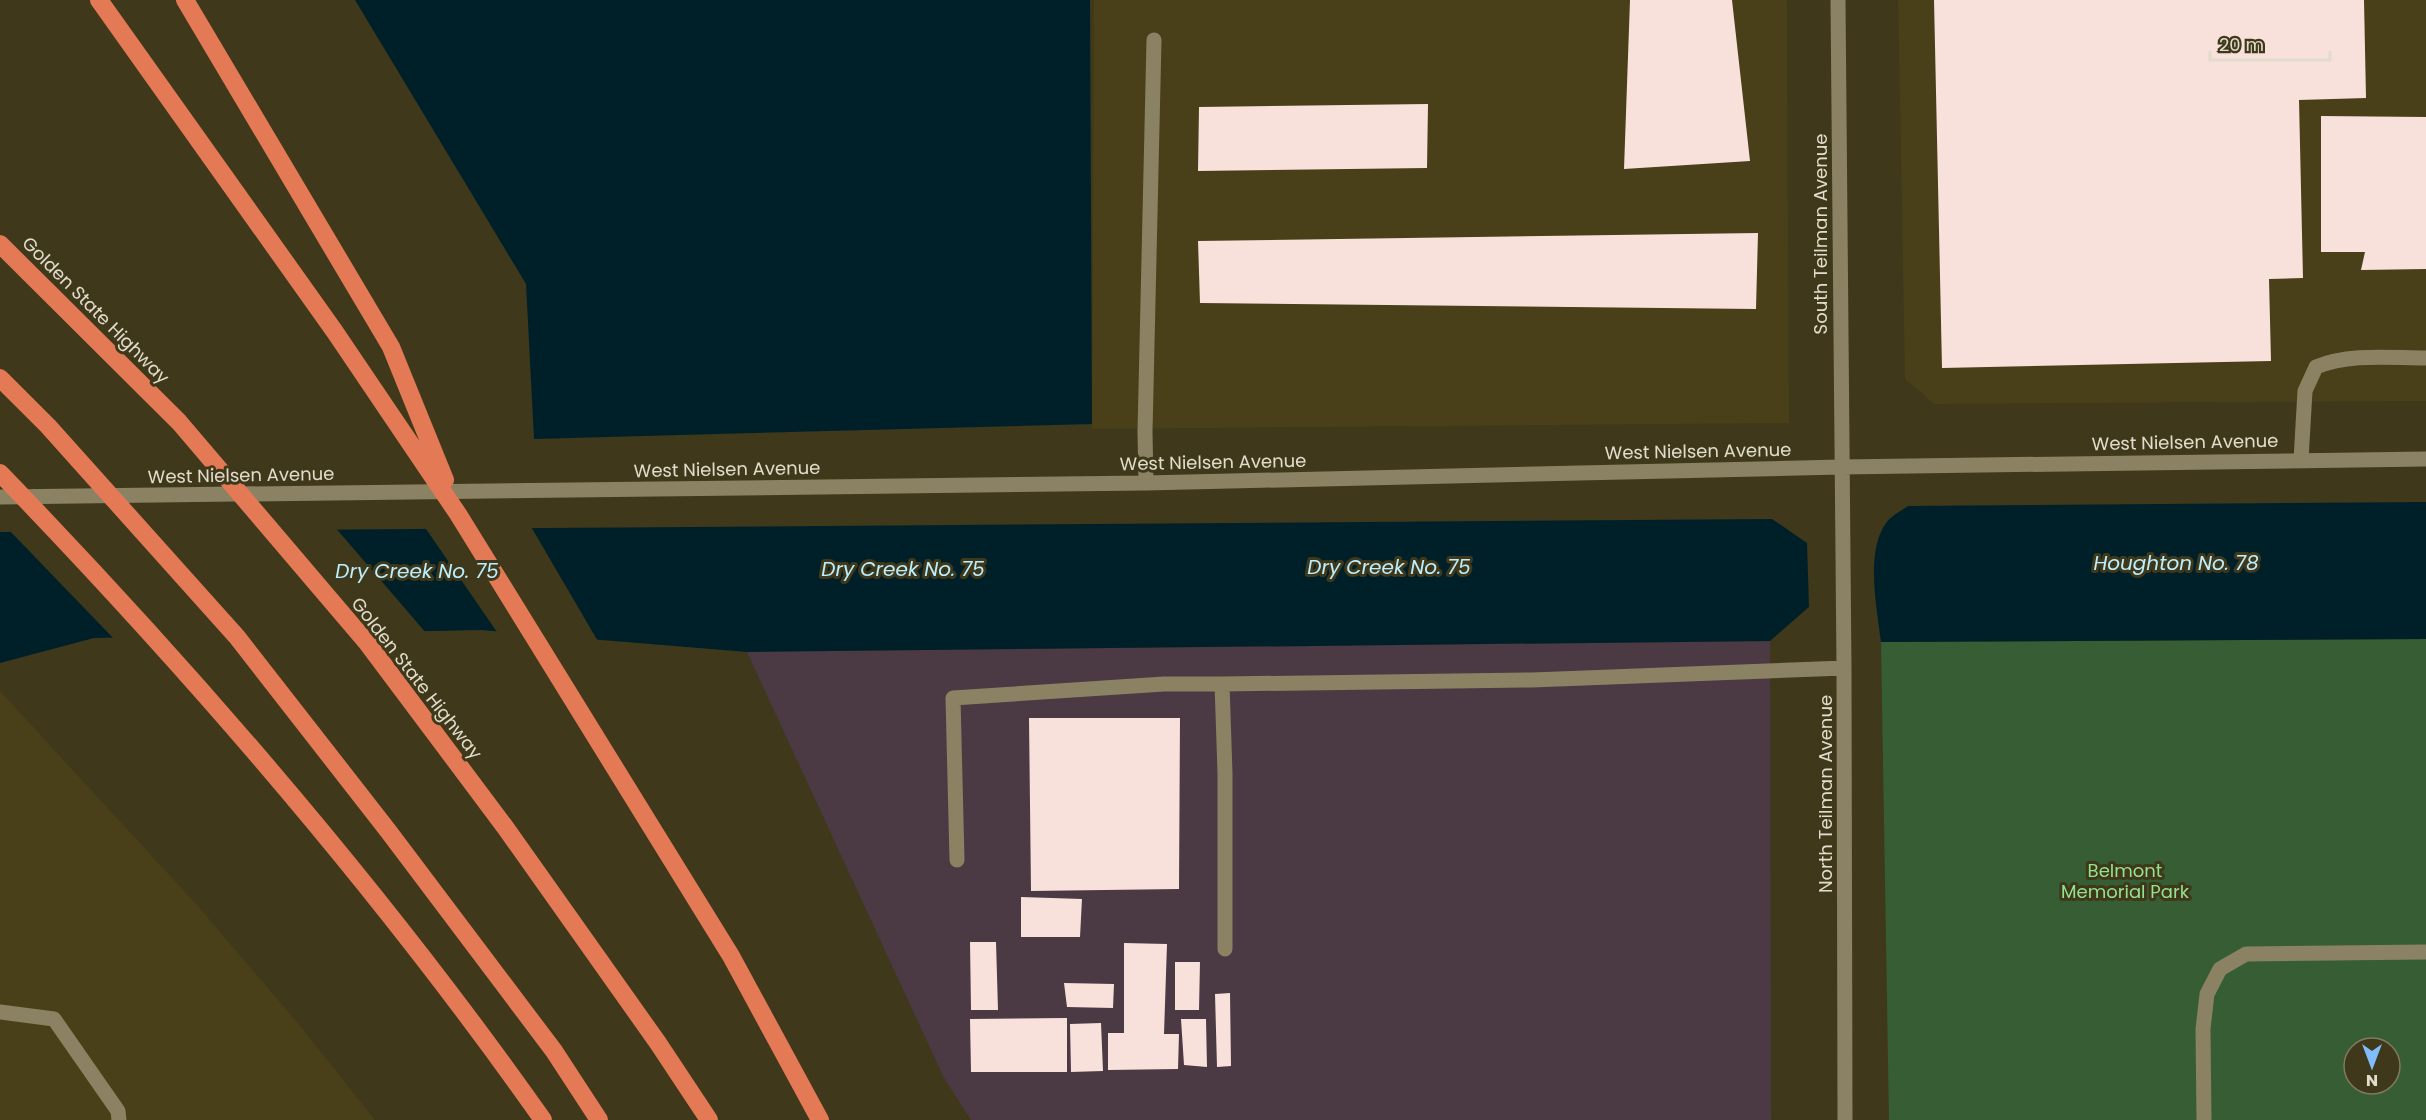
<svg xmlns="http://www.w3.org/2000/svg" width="2426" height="1120" font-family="Poppins,sans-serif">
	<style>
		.commercial { fill: #4b3944 }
		.built { fill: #493f19 }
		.green { fill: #365d34; fill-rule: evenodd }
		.water { fill: #002029 }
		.pier { fill: #3f381a }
		.building { fill: #f9e1db }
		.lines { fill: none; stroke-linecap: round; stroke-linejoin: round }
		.minor { stroke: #8a8262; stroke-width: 15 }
		.highway { stroke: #e37955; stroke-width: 18 }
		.labels { text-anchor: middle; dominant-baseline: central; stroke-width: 6; stroke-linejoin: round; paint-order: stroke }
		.street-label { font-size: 18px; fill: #e1dccb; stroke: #3f381a }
		.park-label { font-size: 18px; fill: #92e38e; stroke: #3f381a }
		.water-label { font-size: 20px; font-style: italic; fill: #bbeefe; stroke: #3f381a }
	</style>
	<rect width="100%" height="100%" fill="#3f381a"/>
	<path class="commercial" d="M1770 641 1771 1120H971L944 1078 747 652Z"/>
	<path class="built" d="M1094 0H1787L1789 423 1092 429Z
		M1898 0H2426V401L1934 404 1905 379Z
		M0 691 197 905 301 1027 375 1120H0Z"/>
	<path class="green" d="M2426 639V1120H1889L1881 642ZM2354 1048H2390V1084H2354Z"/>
	<path class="water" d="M355 0H1090L1092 424 534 439 526 284Z
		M2426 502V639L1881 642C1877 609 1865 552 1886 523 1891 516 1901 511 1908 506Z
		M1772 519 1807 543 1809 607 1770 641 747 652 481 630 94 638 0 663V532Z"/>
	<path class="pier" d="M530 525 599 643 499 635 424 526Z
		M334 526 427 634 116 641 8 529Z"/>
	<path class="building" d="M1630 0H1732L1750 161 1624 169Z
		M1934 0H2364L2366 98 2299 100 2303 278 2269 279 2271 361 1942 368Z
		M1428 104 1427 168 1198 171 1199 107Z
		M2321 116 2426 117V269L2361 270 2365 252H2321Z
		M1758 233 1756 309 1200 303 1198 241Z
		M1029 718H1180L1179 889 1031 891Z
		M1021 897 1082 899 1080 937H1021Z
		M970 942H996L998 1010H971Z
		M1124 943 1167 944 1164 1034H1179L1178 1069 1108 1070V1033H1124Z
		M1175 962H1200L1199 1010H1175Z
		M1064 983 1114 984 1113 1008 1067 1007Z
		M1230 993 1231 1066 1217 1067 1215 994Z
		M1067 1018V1072H971L970 1019Z
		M1181 1019H1206L1207 1067 1184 1065Z
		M1101 1023 1103 1071 1071 1072 1070 1024Z"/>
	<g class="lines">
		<path class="minor" d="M1838 0 1844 668 1845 1120
			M2301 460 2305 391 2316 367C2350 353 2390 358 2426 358
			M1146 483 1145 432 1154 40
			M0 497 1146 483 1841 467 2426 459
			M957 860 953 698 1164 684H1222
			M1225 949V773L1222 684 1532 680 1844 668
			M0 1012 54 1019 118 1111 119 1120
			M2204 1120 2203 1029 2207 994 2220 969 2246 954 2426 952"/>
		<path class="highway" d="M99 0 335 332 458 514 731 956 820 1120
			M185 0 391 347 445 480
			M0 244 179 422 368 644 505 827 658 1043 709 1120
			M0 378 48 426 237 637 389 832 554 1051 599 1120
			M0 473C195 675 381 890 543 1120"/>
	</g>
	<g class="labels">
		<g class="street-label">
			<text transform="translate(1820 234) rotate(-90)">South Teilman Avenue</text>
			<text transform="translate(96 310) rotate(45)">Golden State Highway</text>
			<text transform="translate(2185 442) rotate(-1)">West Nielsen Avenue</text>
			<text transform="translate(1698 451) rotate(-1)">West Nielsen Avenue</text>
			<text transform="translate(1213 462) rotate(-1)">West Nielsen Avenue</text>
			<text transform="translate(727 469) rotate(-1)">West Nielsen Avenue</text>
			<text transform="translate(241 475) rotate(-1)">West Nielsen Avenue</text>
			<text transform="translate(417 678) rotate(52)">Golden State Highway</text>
			<text transform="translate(1825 794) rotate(-90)">North Teilman Avenue</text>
		</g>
		<g class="park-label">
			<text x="2125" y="870">Belmont<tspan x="2125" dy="21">Memorial Park</tspan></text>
		</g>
		<g class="water-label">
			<text x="2176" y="563">Houghton No. 78</text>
			<text x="1389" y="567">Dry Creek No. 75</text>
			<text x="903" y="569">Dry Creek No. 75</text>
			<text x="417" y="571">Dry Creek No. 75</text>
		</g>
	</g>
	<g transform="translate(2372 1066) rotate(180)"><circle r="28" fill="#3f381a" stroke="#807a61" stroke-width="1.5"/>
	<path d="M0-4.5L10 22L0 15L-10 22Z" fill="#80bdfa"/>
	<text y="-9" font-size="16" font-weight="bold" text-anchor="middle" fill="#e1dccb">N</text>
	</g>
	<path d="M2210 51v9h120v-9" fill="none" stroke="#e1dccb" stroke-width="3"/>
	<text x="2219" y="51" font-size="18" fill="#e1dccb" stroke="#3f381a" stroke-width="4.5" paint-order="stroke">20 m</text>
</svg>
